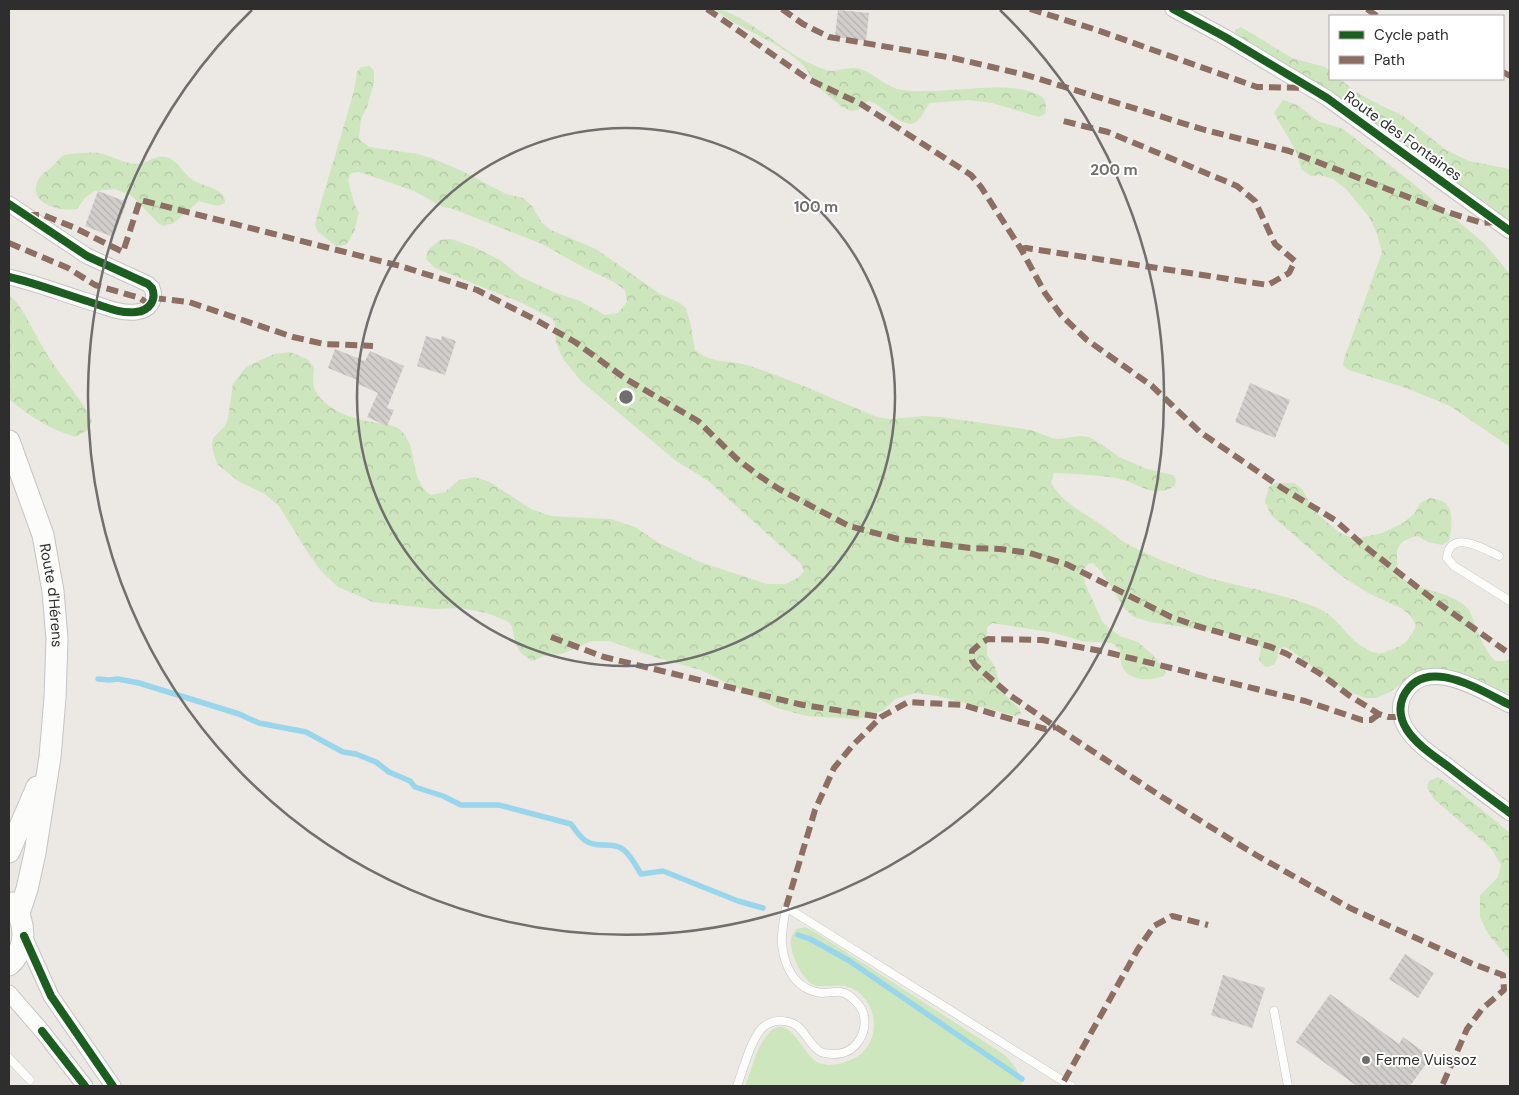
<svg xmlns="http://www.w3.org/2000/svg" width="1519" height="1095" font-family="'DM Sans',sans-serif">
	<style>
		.grass { fill: #cee6be }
		.forest { fill: url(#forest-crowns) }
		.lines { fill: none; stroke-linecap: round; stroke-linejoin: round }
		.stream { stroke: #99d6ec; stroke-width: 5.5 }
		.building { fill: url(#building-back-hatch) }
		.service-casing { stroke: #c5c4c5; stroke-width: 9 }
		.minor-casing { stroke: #c5c4c5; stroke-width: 17 }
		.secondary-casing { stroke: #c5c4c5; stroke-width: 23 }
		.service { stroke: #fcfcfb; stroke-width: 8 }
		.minor { stroke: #fcfcfb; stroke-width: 15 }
		.secondary { stroke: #fcfcfb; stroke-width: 21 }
		.quiet { stroke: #8d6e63; stroke-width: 6; stroke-dasharray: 12 6; stroke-linecap: butt }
		.cycleway-casing { stroke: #fff; stroke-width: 11 }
		.cycleway { stroke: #1b5e20; stroke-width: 8 }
		.ring { fill: none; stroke: #706f6e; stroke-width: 2.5 }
		.poi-dot { fill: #706f6e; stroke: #fff; stroke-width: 2 }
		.labels { text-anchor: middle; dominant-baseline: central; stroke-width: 4; stroke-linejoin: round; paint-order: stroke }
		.street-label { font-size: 15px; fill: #2e2e2e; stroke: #fff }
		.poi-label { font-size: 15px; fill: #2e2e2e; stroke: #fff; text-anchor: start }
		.centre { fill: #706f6e; stroke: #fff; stroke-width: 2.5 }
		.ring-label { font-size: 15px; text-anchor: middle; font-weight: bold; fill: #706f6e; stroke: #fff; stroke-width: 4; stroke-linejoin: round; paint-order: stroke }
	</style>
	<defs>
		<pattern id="forest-crowns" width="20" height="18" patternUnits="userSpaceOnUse" patternTransform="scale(1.25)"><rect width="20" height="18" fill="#cee6be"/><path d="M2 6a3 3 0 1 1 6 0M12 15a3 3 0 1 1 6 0" fill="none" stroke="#b1c6a4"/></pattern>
		<pattern id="building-back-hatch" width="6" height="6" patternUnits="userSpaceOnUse" patternTransform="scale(1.25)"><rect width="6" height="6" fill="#d1cecb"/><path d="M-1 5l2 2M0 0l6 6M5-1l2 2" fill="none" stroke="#b4b1af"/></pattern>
	</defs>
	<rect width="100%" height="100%" fill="#ece8e4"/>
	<path class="grass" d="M805 927 815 932 1005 1055 1016 1068 1023 1086H745C752 1070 756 1047 768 1034 789 1009 803 1057 819 1063 827 1066 838 1065 845 1062 858 1059 868 1049 872 1037 879 1017 867 991 845 986 835 985 822 988 814 985 802 980 789 952 791 939 791 936 794 932 796 929Z"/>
	<path class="forest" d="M714 9C738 9 781 49 805 61 812 64 825 71 833 71 841 70 852 66 860 69 876 74 886 88 903 90 942 96 1006 78 1039 95 1047 99 1047 107 1045 114L1039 117 992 103 968 100 930 103C925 108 923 117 916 122 902 131 882 103 868 101L858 110 850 111 841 106 819 88 804 66 795 58 780 47 733 22Z
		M1241 27 1292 58 1325 67 1330 71V79H1340L1356 92 1382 106 1402 115 1446 150 1469 161 1510 169V222L1490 205 1308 80 1248 42 1240 39 1235 35V30Z
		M370 66 374 71V82L367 107 361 119 359 139 369 147 418 154 434 159 462 171 506 194 523 198 532 206 542 223 551 230 596 249 660 294 680 303 686 308 691 326 695 350C713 365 730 359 750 366 793 380 835 400 877 417L890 419 924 416 941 417 1031 430 1052 438 1058 439 1080 436 1089 437 1103 445 1119 457 1147 469 1173 475 1176 479 1175 486C1151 500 1139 482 1116 478 1096 475 1075 474 1054 473L1051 483C1062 502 1082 512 1100 524 1108 529 1116 537 1124 542 1145 554 1171 564 1194 573 1234 587 1278 591 1318 608 1342 619 1350 647 1377 653 1380 654 1384 653 1387 651 1402 647 1411 640 1416 625L1410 615 1401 608 1368 593 1340 575 1271 515 1265 502 1269 486 1276 483H1294L1302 489 1314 511 1340 533 1355 539 1382 533 1403 523 1415 513 1420 503 1430 498C1435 499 1441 500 1445 503 1455 511 1451 530 1449 541L1442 545 1428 542 1418 536C1408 538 1397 542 1397 554 1397 559 1397 568 1399 573 1409 592 1453 589 1469 610 1471 614 1473 620 1475 624 1480 638 1485 650 1495 661H1504L1510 659V694L1448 671 1434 668 1418 673 1388 693 1376 698H1365L1339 687 1292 651 1285 647 1279 649 1277 659 1274 665 1266 667 1259 661 1261 647 1252 640 1237 635 1150 622 1134 617 1125 609 1100 570 1093 563 1088 564 1084 569 1085 584 1102 621 1109 628 1120 636 1138 642 1153 655 1166 672 1164 676C1150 681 1129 682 1122 666 1120 661 1121 655 1120 650L1112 643 1081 641 1056 633 992 623 987 627V655L995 667 998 679 1006 696 1020 709 1021 714 1016 716 937 696 915 693 895 699 884 710 858 719 807 716 777 708 701 670 658 658 609 641H592L562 654 544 656 532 661 520 652 515 642 512 626 507 621 487 613 460 608 435 609 373 602 338 587 322 572 310 556 279 506 265 494 238 481 217 464 212 447 213 438 225 426 228 418 233 384 246 367 274 354 290 352 307 359 314 367C314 372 313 378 313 383 317 407 351 419 372 422 379 424 391 424 398 428 421 445 406 478 431 495L445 492 459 480 475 477 490 482 531 509 551 516 611 519 635 527 659 543 700 562 767 584H786L799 577 804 571 801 564 707 480 676 461 581 381 563 359 556 343 555 322 551 318 522 303 435 268 426 259 428 250 440 240 451 239 474 247 500 260 521 277 556 293 580 301 605 315 618 313 627 302 625 290 614 282 583 267 542 244 453 209 443 207 414 191 360 172 351 173 348 180 354 203 359 213 354 232 346 245 336 246 317 231 315 224 319 210 354 91 357 72 361 67Z
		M1283 100 1298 105 1318 121 1343 129 1410 181 1484 243 1510 274V447L1450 406 1409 389 1349 370 1343 366 1344 359 1382 252 1376 231 1369 217 1346 189 1333 179 1320 175 1311 176 1301 169 1296 151 1274 113Z
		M80 153C86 153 93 152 99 153 112 156 123 163 136 164 146 164 156 154 166 157 178 160 183 174 193 180 203 187 226 188 225 203L218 206 199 201 174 223 163 226 158 223 131 195 114 189 94 191 85 198 77 209C60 212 25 203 39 179 41 174 48 170 53 166 56 163 60 157 64 155 68 154 75 154 80 153Z
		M9 294C26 311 35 336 48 356 62 378 80 397 92 420L89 429 76 437C51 430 29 416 9 399Z
		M1438 777 1459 791 1510 833V960L1488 934 1480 917V895L1498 877 1501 865 1491 848 1434 799 1427 788 1429 781Z"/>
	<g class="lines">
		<path class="stream" d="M98 679 109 680 118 679 139 683 239 714 259 723 306 732 343 752 356 754 376 762 389 772 410 781 415 787 443 796 461 805H499L571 824C581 838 586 846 606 845 610 845 617 846 621 848 629 852 636 866 641 874L663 871 738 901 763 908
			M798 935 810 939 848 960 1022 1079"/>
	</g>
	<path class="building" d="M838 10 869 13 866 41 835 37Z
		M98 191 127 202 113 237 85 226Z
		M426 336 441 340 442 336 456 341 445 375 417 366Z
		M335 349 365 361 370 351 404 366 387 408 394 410 387 426 367 417 378 393 356 383 357 380 328 368Z
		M1250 383 1290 400 1275 438 1235 422Z
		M1405 954 1434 973 1418 998 1389 979Z
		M1223 975 1265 988 1252 1028 1211 1015Z
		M1330 994 1399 1044 1403 1037 1431 1057 1410 1086H1357L1296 1042Z"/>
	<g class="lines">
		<defs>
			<path id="service" d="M1499 556C1485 549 1449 528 1447 558L1454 566 1510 601
				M1274 1011 1288 1086
				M9 1058 30 1080
				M737 1086C743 1071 752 1033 766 1025 774 1020 784 1020 792 1023 804 1027 809 1046 821 1052 825 1054 829 1053 832 1054 854 1055 867 1036 864 1016 863 1007 850 994 841 992 836 991 828 993 822 993 796 990 785 969 782 945 781 933 784 919 786 907L1071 1086"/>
			<path id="minor" d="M1173 9 1225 37 1327 98 1510 231
				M9 204 87 256 148 284 152 288C157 300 149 311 136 312 120 314 103 306 87 301 61 293 35 283 9 277
				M1510 705C1481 691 1424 653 1403 697 1398 709 1400 719 1407 730 1417 745 1434 756 1449 767 1469 783 1490 798 1510 813
				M24 936 51 996 113 1086
				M9 993 42 1031 85 1086"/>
			<g id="secondary">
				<path id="s1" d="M9 441 43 535 53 591 57 639 55 698 50 757 35 853 27 889 19 913"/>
				<path d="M9 852 37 787"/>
				<path d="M9 965C28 948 26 922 12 903"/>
			</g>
		</defs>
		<use href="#service" class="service-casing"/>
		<use href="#minor" class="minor-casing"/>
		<use href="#secondary" class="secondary-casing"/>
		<use href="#service" class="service"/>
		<use href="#minor" class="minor"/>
		<use href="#secondary" class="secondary"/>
		<path class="quiet" d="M707 9 808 79 861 104 971 175 981 187 1021 249 1045 293 1061 315 1087 340 1152 386 1200 432 1282 488 1335 520 1363 545 1434 600 1510 654
			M782 9 803 24 829 37 953 58 1026 75 1205 130 1289 151 1444 211 1482 223 1497 222
			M1030 9 1097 30 1257 87 1307 88
			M1367 9 1377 16
			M1503 72 1510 76
			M27 215H43L73 227 123 252 140 200 400 266 477 290 536 320 575 342 626 379 698 421 737 459 758 475 779 489 849 526 898 539 970 548 1000 549 1030 553 1066 564 1171 617 1197 626 1271 647 1287 654 1319 673 1350 696 1379 714 1388 717H1400
			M9 243 68 268 95 285 140 298 150 305
			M1021 249 1026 248 1268 285 1289 273 1295 261 1275 244 1255 201 1237 186 1108 132 1063 121
			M154 298 189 302 293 337 324 344 373 346
			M551 637 604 657 803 705 881 717
			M1379 714 1371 720H1362L1305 701 1106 652 1042 640 988 639 981 643 972 651V660L975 665 1011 696 1056 727 1162 797 1256 855 1350 908 1473 964 1503 975 1504 990 1482 1009 1467 1029 1442 1086
			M786 907 815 810 834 768 853 745 881 717 908 702 963 705 1045 729 1056 727
			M1064 1081 1138 949 1154 926 1172 916 1208 925"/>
		<defs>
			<path id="cycleway" d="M1173 9 1225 37 1327 98 1510 231
				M9 204 87 256 148 284 152 288C157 300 149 311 136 312 120 314 103 306 87 301 61 293 35 283 9 277
				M1510 705C1481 691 1424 653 1403 697 1398 709 1400 719 1407 730 1417 745 1434 756 1449 767 1469 783 1490 798 1510 813
				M24 936 51 996 113 1086
				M42 1031 85 1086"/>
		</defs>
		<use href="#cycleway" class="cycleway-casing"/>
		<use href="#cycleway" class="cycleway"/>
	</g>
	<g class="ring">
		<circle cx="626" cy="397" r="269"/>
		<path d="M1000 10A538 538 0 1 1 252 10"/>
	</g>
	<circle class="poi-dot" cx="1366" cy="1060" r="5"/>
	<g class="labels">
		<g class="street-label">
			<text transform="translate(1403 136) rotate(36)">Route des Fontaines</text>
			<text stroke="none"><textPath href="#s1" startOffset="161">Route d'Hérens</textPath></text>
		</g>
		<g class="poi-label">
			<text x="1376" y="1060">Ferme Vuissoz</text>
		</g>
	</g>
	<circle cx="626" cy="397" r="8" class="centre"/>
	<g class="ring-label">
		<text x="1114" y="175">200 m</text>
		<text x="816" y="212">100 m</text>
	</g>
	<rect width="1519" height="1095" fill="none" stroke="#2e2e2e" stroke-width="20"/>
	<rect x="1329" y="15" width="175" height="65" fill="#ffffff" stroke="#ababab"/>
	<rect x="1339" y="31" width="25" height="8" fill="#1b5e20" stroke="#ababab"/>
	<text x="1374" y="40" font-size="15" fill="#2e2e2e">Cycle path</text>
	<rect x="1339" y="56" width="25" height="8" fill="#8d6e63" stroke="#ababab"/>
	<text x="1374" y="65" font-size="15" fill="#2e2e2e">Path</text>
</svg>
